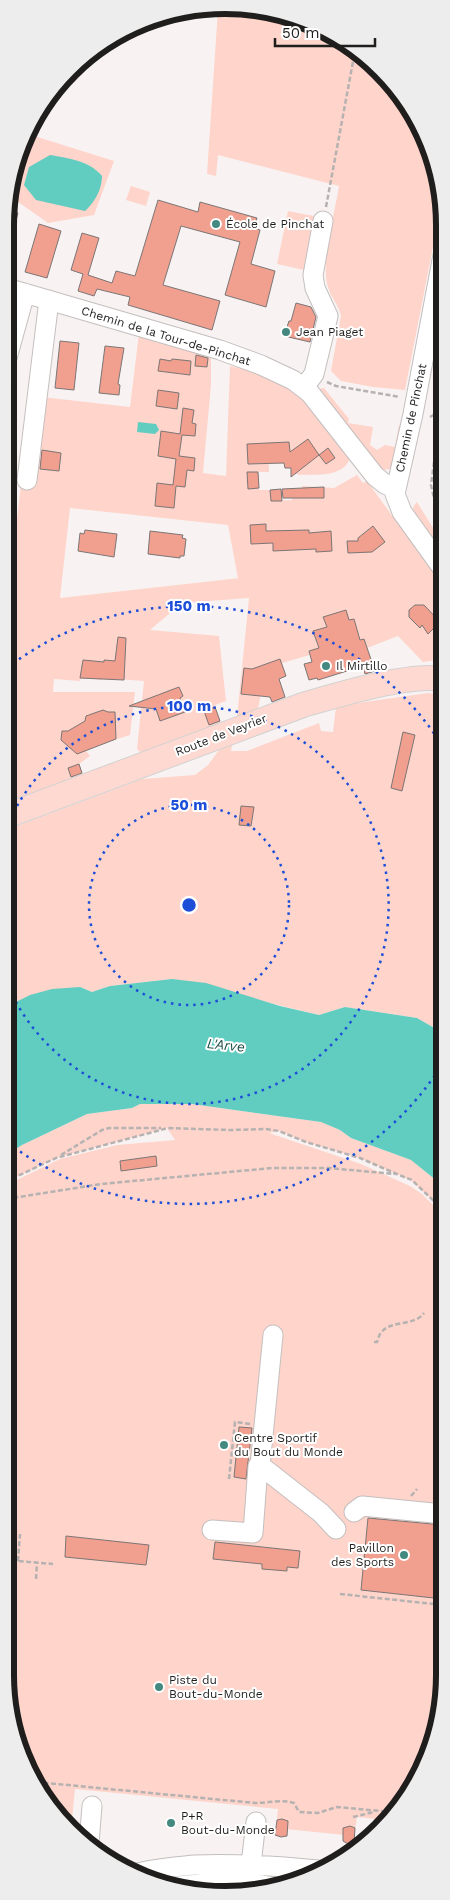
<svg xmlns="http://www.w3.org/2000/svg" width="450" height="1900" font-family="'Work Sans',sans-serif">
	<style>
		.green { fill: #fed4cb; fill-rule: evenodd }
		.water { fill: #61cdc0 }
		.building { fill: #f19f8e; stroke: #7b7676 }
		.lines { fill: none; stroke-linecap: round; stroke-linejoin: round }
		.minor-casing { stroke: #c4bfbe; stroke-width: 21 }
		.major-casing { stroke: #d2d2d2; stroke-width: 26 }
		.path { stroke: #b6b2b1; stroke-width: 2.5; stroke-dasharray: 5 2.5; stroke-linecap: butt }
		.minor { stroke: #fff; stroke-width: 19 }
		.major { stroke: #fed9d1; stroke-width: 24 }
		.ring { fill: none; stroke: #1d4ed8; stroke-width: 2.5; stroke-dasharray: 2.5 5 }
		.poi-dot { fill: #438980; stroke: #fff; stroke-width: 2 }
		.labels { text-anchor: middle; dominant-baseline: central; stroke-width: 4; stroke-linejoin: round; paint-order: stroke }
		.poi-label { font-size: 12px; fill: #1f1e1d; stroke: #fff; text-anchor: start }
		.street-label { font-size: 12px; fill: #1f1e1d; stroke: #fff }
		.water-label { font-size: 14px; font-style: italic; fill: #1f4f49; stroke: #fff }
		.rim { fill: none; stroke: #1f1e1d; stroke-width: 6 }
		.centre { fill: #1d4ed8; stroke: #fff; stroke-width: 2.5 }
		.ring-label { font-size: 15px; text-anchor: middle; font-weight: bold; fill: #1d4ed8; stroke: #fff; stroke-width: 4; stroke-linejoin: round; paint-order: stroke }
	</style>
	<rect width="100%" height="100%" fill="#f8f3f2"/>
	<path class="green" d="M254 7 323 28 381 70 422 128 443 196 405 390 373 387 341 381 331 371 341 316C339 305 331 298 328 287 320 262 335 213 339 186L218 155 216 176 207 174 218 9Z
		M28 134 114 161 94 215 48 223 11 197 10 188Z
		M131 186 150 192 146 206 126 200Z
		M288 211 314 216 304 270 277 264Z
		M40 320 42 397 130 407 139 333 207 355 211 359V385L203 473 226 476 230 366C242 369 256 371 267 377 307 395 325 425 350 458 343 478 316 474 299 475L295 473 294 457 268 444 269 472H258L259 490H270L271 501 292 500V498H303L302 486 334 488 357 475 363 483 367 481 443 586V659L423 662 398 636 367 648 364 639 360 640 354 619 349 620 346 610 324 617 327 627 314 631 319 648 309 651 310 655 282 663 286 676 263 683 258 709 237 717 249 598 182 603 150 630 219 636 226 701 215 705 221 724 142 754 137 749 144 681 103 678 102 680 81 678 80 681 54 679 53 692H135L130 735 111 741 106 727 81 744 90 756 79 764 84 777 6 805V527L16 528ZM70 508 228 525 238 578H240L60 598Z
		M324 388 349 419 348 423 373 427 370 445 377 450 385 445 395 447 399 425 405 426 391 469 381 470 321 395 319 389Z
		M417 502 443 544V554L414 513 413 507Z
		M428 693 443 695V1033L417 1018 345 1007 319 1015 172 979 110 986 92 992 80 987 6 1007V830L142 779 195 775 208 765 219 750 232 745 231 751H247L319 723 321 731 333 732 336 706Z
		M140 1104H192L321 1122 340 1130 351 1138 411 1160 442 1185 443 1210 412 1181 399 1175 360 1158 306 1142 279 1131 269 1133 361 1164 410 1186 422 1194 443 1215V1704L416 1785 385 1820 357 1817 354 1836 276 1828 278 1809 75 1789 71 1829 60 1820 22 1759 5 1675 6 1185 60 1159 117 1145 175 1140 167 1128 56 1158 6 1182V1155L22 1145 87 1114 132 1108Z"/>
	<path class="water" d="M50 155C68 158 90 161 102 176 102 189 95 202 85 211L36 200 24 185 29 167Z
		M138 422 156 424 159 430 155 434 137 432Z
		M172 979 206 983 280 1006 319 1015 345 1007 417 1018 443 1033V1191L442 1185 411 1160 351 1138 340 1130 321 1122 192 1104H140L132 1108 87 1114 22 1145 6 1155V1007L30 995 52 989 80 987 92 992 110 986Z"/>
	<path class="building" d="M158 200 198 212 200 202 257 218 254 228 260 230 251 264 275 271 266 307 225 295 240 242 181 226 163 285 220 301 212 330 128 305 130 297 97 289 94 296 78 291 83 274 71 270 82 233 99 238 88 275 112 283 116 271 135 276Z
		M7 209 18 213 10 242H7Z
		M39 224 61 231 47 278 25 272Z
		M296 303 311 307 316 317 310 342 284 336 289 321H291Z
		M60 341 79 343 74 390 55 388Z
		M105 346 124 348 118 384 120 385 119 395 99 393Z
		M196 355 208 358 207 367 195 366Z
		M160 359 171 361 172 359 191 361 190 375 158 371Z
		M158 390 179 393 177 409 156 406Z
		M183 408 194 410 192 423 196 424 195 436 182 435 179 456 195 458 194 471 187 470 185 487 176 486 174 508 155 506 157 483 173 485 176 459 158 456 161 431 180 434Z
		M308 439 319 455 291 477V468H285L284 463 248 464 247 444 289 442 290 452Z
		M328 448 335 458 326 464 319 455Z
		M42 450 61 453 59 471 40 469Z
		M247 472H258L259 488 248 489Z
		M324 487V498H283L282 489Z
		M281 489 282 501H271L270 490Z
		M266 524V531L309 530V533L331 531 332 551 316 552V549L273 551V543L251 544 250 525Z
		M373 526 385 542 372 552 348 553 347 541H358V538Z
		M85 530 117 534 114 557 78 551 80 533 84 534Z
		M150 531 183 535 182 538 186 539 184 556H180V558L148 554Z
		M415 605H424L440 622 428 634 422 625 420 628 409 617V610Z
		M346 610 349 620 354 619 360 640 364 639 375 671 365 674 363 666 318 680 317 678 309 680 304 664 312 662 309 651 319 648 313 631 327 627 323 617Z
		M118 637 126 638 124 680 80 678 83 660 104 662V660L115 661Z
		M280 659 286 676 279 679 285 697 272 702 270 697 241 694 244 668 252 669Z
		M179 687 183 696 180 698 185 712 160 721 156 709 129 706Z
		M215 707 220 721 209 725 204 711Z
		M103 710 108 712H115L116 739 77 754 61 740 62 731H68L85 721 86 716Z
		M403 732 415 735 402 791 391 788Z
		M79 764 82 773 71 777 68 768Z
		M241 806 254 807 251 826 239 825Z
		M156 1156 157 1166 121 1171 120 1161Z
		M239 1427 252 1428 246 1479 234 1477Z
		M368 1518 443 1525V1599L361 1590Z
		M66 1536 149 1545 146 1565 65 1557Z
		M215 1542 300 1551 298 1568 287 1567V1571L262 1569V1564L213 1559Z
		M282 1819 288 1821 287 1836 281 1837 275 1835 277 1820Z
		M350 1826 355 1828 354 1843 348 1844 343 1841V1828Z"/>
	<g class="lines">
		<defs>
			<path id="minor" d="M7 288 220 350 261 365 293 380 310 393 375 476 385 484 396 489
				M7 358 25 293
				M304 387 314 374 328 316 315 288 313 275 323 221
				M27 480 49 300
				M443 569 402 512 395 494 413 414 443 255
				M260 1466 273 1335
				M354 1512 362 1506 443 1514
				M212 1530 253 1533 258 1466H261L321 1513 336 1529
				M89 1843 92 1806
				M251 1864 256 1822
				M134 1874C154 1868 174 1867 195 1865 236 1863 277 1866 318 1870
				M178 1886C207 1883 247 1880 276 1888"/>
			<path id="major" d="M6 816 303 705C337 695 409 673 443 679"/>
		</defs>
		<use href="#minor" class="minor-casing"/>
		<use href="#major" class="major-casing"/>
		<path class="path" d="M326 207 355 51
			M327 382 336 386 400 397
			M433 401 443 402
			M441 410 431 485 436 507 443 520
			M430 417 443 409
			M6 566 9 545 6 538
			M61 1155 102 1130 109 1128H161
			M6 1183 9 1180 56 1158 168 1128 230 1130 266 1129 279 1131 306 1142 360 1158 399 1175 412 1180 443 1210
			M6 1199 101 1184 272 1168H328L395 1174
			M374 1342H377C378 1339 379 1336 380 1334 390 1319 414 1327 424 1313
			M229 1479 235 1422 250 1424
			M411 1496 417 1489
			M18 1561 20 1534
			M5 1567 18 1561 53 1564
			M36 1579 37 1562
			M340 1594 443 1605
			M36 1782 255 1803C268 1803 282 1799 294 1803L299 1812 318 1813 337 1807 391 1812
			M353 1817 374 1812"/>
		<use href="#minor" class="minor"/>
		<use href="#major" class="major"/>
	</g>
	<g class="ring">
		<circle cx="189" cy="905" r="100"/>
		<path d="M7 826A199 199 0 1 1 7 984"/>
		<path d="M443 1063A299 299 0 0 1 7 1142M7 668A299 299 0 0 1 443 747"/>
	</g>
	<g class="poi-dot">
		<circle cx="216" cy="224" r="5"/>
		<circle cx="286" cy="332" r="5"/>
		<circle cx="326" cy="666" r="5"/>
		<circle cx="224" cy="1445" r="5"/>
		<circle cx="404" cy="1555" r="5"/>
		<circle cx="159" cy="1687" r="5"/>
		<circle cx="171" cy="1823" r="5"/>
	</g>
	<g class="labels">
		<g class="poi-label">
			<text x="226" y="224">École de Pinchat</text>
			<text x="296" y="332">Jean Piaget</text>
			<text x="336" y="666">Il Mirtillo</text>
			<text x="234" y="1438">Centre Sportif<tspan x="234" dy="14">du Bout du Monde</tspan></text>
			<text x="394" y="1548" text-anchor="end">Pavillon<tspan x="394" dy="14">des Sports</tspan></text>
			<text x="169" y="1680">Piste du<tspan x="169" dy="14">Bout-du-Monde</tspan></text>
			<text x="181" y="1816">P+R<tspan x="181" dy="14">Bout-du-Monde</tspan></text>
		</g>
		<g class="street-label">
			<text transform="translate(166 336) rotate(17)">Chemin de la Tour-de-Pinchat</text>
			<text transform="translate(411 418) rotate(-78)">Chemin de Pinchat</text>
			<text transform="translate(221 735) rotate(-21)">Route de Veyrier</text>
		</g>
		<g class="water-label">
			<text transform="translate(226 1045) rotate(6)">L'Arve</text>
		</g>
	</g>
	<path d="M0 0H450V1900H0ZM225 14H225A211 211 0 0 1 436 225V1675A211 211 0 0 1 225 1886H225A211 211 0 0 1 14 1675V225A211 211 0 0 1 225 14Z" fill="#ededed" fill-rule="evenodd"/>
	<path class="rim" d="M225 14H225A211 211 0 0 1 436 225V1675A211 211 0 0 1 225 1886H225A211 211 0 0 1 14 1675V225A211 211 0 0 1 225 14Z"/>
	<circle cx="189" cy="905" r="8" class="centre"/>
	<g class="ring-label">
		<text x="189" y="611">150 m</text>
		<text x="189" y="711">100 m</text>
		<text x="189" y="810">50 m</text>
	</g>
	<path d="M275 38v8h100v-8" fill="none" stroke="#1f1e1d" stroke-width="2.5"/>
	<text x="282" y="38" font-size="15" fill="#1f1e1d" stroke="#ffffff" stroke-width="4" paint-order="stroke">50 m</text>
</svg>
